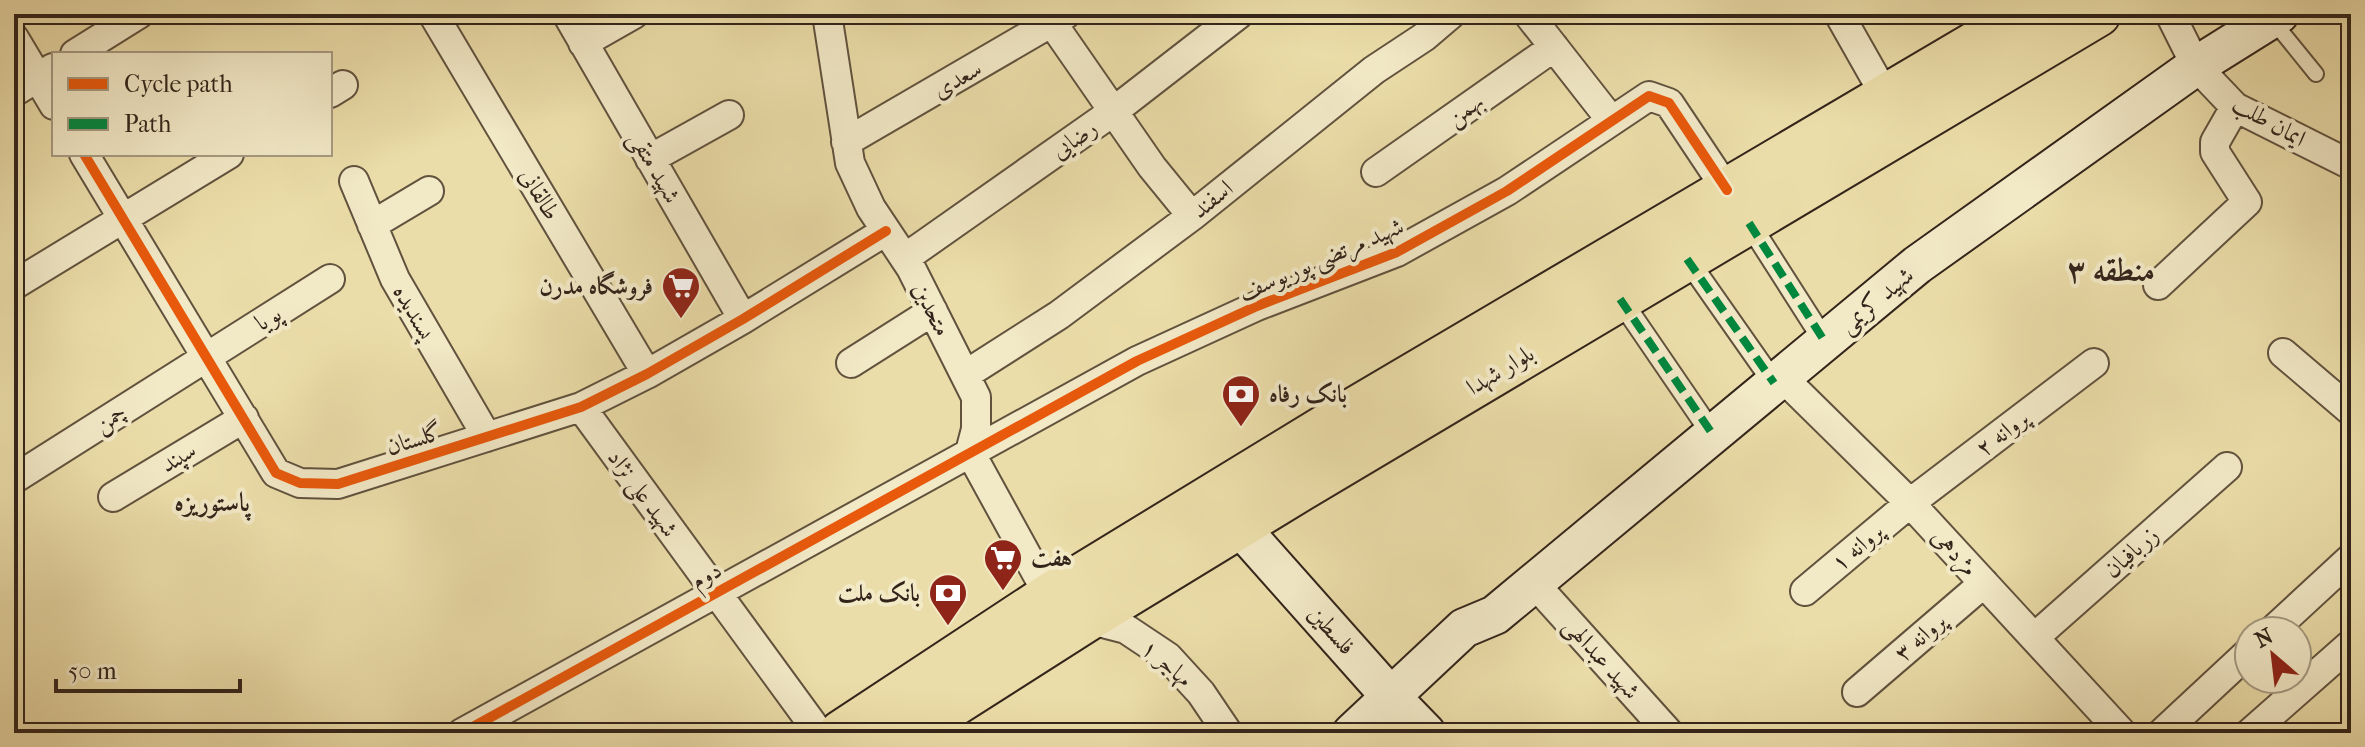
<svg xmlns="http://www.w3.org/2000/svg" width="2365" height="747" font-family="'IM FELL French Canon',Amiri,serif">
	<style>
		.lines { fill: none; stroke-linecap: round; stroke-linejoin: round }
		.service-casing { stroke: #61523e; stroke-width: 18 }
		.pedestrian-casing { stroke: #61523e; stroke-width: 24 }
		.minor-casing { stroke: #61523e; stroke-width: 32 }
		.secondary-casing { stroke: #33241b; stroke-width: 42 }
		.primary-casing { stroke: #33241b; stroke-width: 48 }
		.service { stroke: #f2e9c7; stroke-width: 14 }
		.pedestrian { stroke: #f2e9c7; stroke-width: 20 }
		.minor { stroke: #f2e9c7; stroke-width: 28 }
		.secondary { stroke: #f2e9c7; stroke-width: 38 }
		.primary { stroke: #ebdda9; stroke-width: 44 }
		.quiet { stroke: #00873e; stroke-width: 8; stroke-dasharray: 16 8; stroke-linecap: butt }
		.cycleway-casing { stroke: #f2e9c7; stroke-width: 15 }
		.cycleway { stroke: #e8590c; stroke-width: 10 }
		.labels { text-anchor: middle; dominant-baseline: central; stroke-width: 8; stroke-linejoin: round; paint-order: stroke }
		.street-label { font-size: 24px; fill: #33241b; stroke: #f2e9c7 }
		.poi-label { font-size: 24px; font-weight: bold; fill: #33241b; stroke: #f2e9c7; text-anchor: end }
		.neighbourhood-label { font-size: 26px; font-weight: bold; fill: #33241b; stroke: #f2e9c7 }
		.district-label { font-size: 32px; font-weight: bold; fill: #33241b; stroke: #f2e9c7 }
	</style>
	<rect width="100%" height="100%" fill="#ebdda9"/>
	<filter id="stains"><feTurbulence type="fractalNoise" baseFrequency=".0025" numOctaves="4"/><feColorMatrix values="0 0 0 0 .2 0 0 0 0 .09 0 0 0 0 .02 0 0 0 .5 -.17"/></filter>
	<radialGradient id="worn" r=".72"><stop offset=".6" stop-color="#630" stop-opacity="0"/><stop offset="1" stop-color="#630" stop-opacity=".3"/></radialGradient>
	<g class="lines">
		<defs>
			<path id="service" d="M2273 21 2316 74"/>
			<path id="pedestrian" d="M1749 223 1825 342
				M1687 259 1774 383
				M1620 299 1713 435"/>
			<path id="minor" d="M433 14 647 374
				M567 14 743 319
				M827 14 850 163 871 208 911 268 976 397V429L970 452 1049 596
				M1046 14 1152 167 1192 216
				M1528 14 1611 120
				M1839 14 1886 97
				M2170 14 2196 66 2235 107 2351 165
				M14 38 54 105
				M583 43 634 14
				M75 54 139 14
				M14 92 53 68
				M330 93 343 85
				M846 142 1066 14
				M84 154 276 473 300 483 338 484 581 407 647 374 743 319 886 231
				M650 159 729 115
				M1376 172 1554 47
				M354 181 395 279 487 437
				M372 225 429 191
				M905 258 1114 111 1239 14
				M14 285 229 154
				M2158 285 2247 202 2215 152V142L2235 107
				M2283 353 2351 411
				M851 363 933 311
				M965 375 1059 315 1192 216 1374 70 1424 37 1451 14
				M1782 377 1910 503 2122 733
				M581 407 819 733
				M14 479 330 279
				M113 497 244 418
				M1534 583 1669 733
				M1805 591 1910 503 2094 363
				M1087 619 1126 629 1168 657 1201 693 1228 733
				M2272 631 2351 558
				M2035 637 2227 467
				M1857 692 1984 583
				M462 733 1137 361 1257 306 1397 252 1507 191 1649 96 1669 103 1727 190
				M2162 733 2249 652
				M2250 733 2351 644"/>
			<path id="secondary" d="M1239 526 1391 697 1426 733
				M1352 733 1464 628 1495 615 1917 265 2196 66 2279 14"/>
			<path id="primary" d="M841 733 1049 596 1334 422 2026 14
				M908 733 1087 619 1300 489 2098 14"/>
		</defs>
		<use href="#service" class="service-casing"/>
		<use href="#pedestrian" class="pedestrian-casing"/>
		<use href="#minor" class="minor-casing"/>
		<use href="#secondary" class="secondary-casing"/>
		<use href="#primary" class="primary-casing"/>
		<use href="#service" class="service"/>
		<use href="#pedestrian" class="pedestrian"/>
		<use href="#minor" class="minor"/>
		<use href="#secondary" class="secondary"/>
		<use href="#primary" class="primary"/>
		<path class="quiet" d="M1749 223 1825 342
			M1687 259 1774 383
			M1620 299 1713 435"/>
		<defs>
			<path id="cycleway" d="M84 154 276 473 300 483 338 484 581 407 647 374 743 319 886 231
				M462 733 1137 361 1257 306 1397 252 1507 191 1649 96 1669 103 1727 190"/>
		</defs>
		<use href="#cycleway" class="cycleway-casing"/>
		<use href="#cycleway" class="cycleway"/>
	</g>
	<defs>
		<symbol id="supermarket-pin" viewBox="-11 -11 22 30"><path d="M0 17L-7.5 6A9.5 9.5 0 1 1 7.5 6Z" fill="#8f2418" stroke="#f2e9c7"/><path d="M-6-5.5h2.5l.6 2H6L4.5 2H-2.5L-4.4-4H-6ZM-1.5 3.2a1.3 1.3 0 1 0 .1 0ZM3 3.2a1.3 1.3 0 1 0 .1 0Z" fill="#fff"/></symbol>
		<symbol id="bank-pin" viewBox="-11 -11 22 30"><path d="M0 17L-7.5 6A9.5 9.5 0 1 1 7.5 6Z" fill="#8f2418" stroke="#f2e9c7"/><path d="M-6-4H6V4H-6ZM0-2.3a2.3 2.3 0 1 0 0 4.6a2.3 2.3 0 1 0 0-4.6Z" fill="#fff"/></symbol>
	</defs>
	<g fill-rule="evenodd">
		<use href="#supermarket-pin" x="659" y="264" width="44" height="60"/>
		<use href="#bank-pin" x="1219" y="372" width="44" height="60"/>
		<use href="#supermarket-pin" x="981" y="536" width="44" height="60"/>
		<use href="#bank-pin" x="926" y="571" width="44" height="60"/>
	</g>
	<g class="labels">
		<g class="street-label">
			<text transform="translate(957 79) rotate(-30)">سعدی</text>
			<text transform="translate(1465 109) rotate(-35)">بهمن</text>
			<text transform="translate(2269 121) rotate(29)">ایمان طلب</text>
			<text transform="translate(1074 139) rotate(-35)">رضایی</text>
			<text transform="translate(655 167) rotate(60)">شهید متقی</text>
			<text transform="translate(540 194) rotate(59)">طالقانی</text>
			<text transform="translate(1212 199) rotate(-39)">اسفند</text>
			<text transform="translate(1321 259) rotate(-23)">شهید مرتضی پوریوسف</text>
			<text transform="translate(1876 300) rotate(-40)">شهید کریمی</text>
			<text transform="translate(932 309) rotate(63)">متحدین</text>
			<text transform="translate(414 312) rotate(60)">پسندیده</text>
			<text transform="translate(268 318) rotate(-32)">پویا</text>
			<text transform="translate(1500 370) rotate(-31)">بلوار شهدا</text>
			<text transform="translate(110 418) rotate(-32)">چمن</text>
			<text transform="translate(2002 433) rotate(-37)">پروانه ۲</text>
			<text transform="translate(414 439) rotate(-17)">گلستان</text>
			<text transform="translate(178 457) rotate(-31)">سپند</text>
			<text transform="translate(643 493) rotate(54)">شهید علی نژاد</text>
			<text transform="translate(1857 547) rotate(-40)">پروانه ۱</text>
			<text transform="translate(1955 552) rotate(47)">مژدهی</text>
			<text transform="translate(2131 552) rotate(-42)">زربافیان</text>
			<text transform="translate(706 575) rotate(-29)">دوم</text>
			<text transform="translate(1332 630) rotate(48)">فلسطین</text>
			<text transform="translate(1920 637) rotate(-41)">پروانه ۳</text>
			<text transform="translate(1602 658) rotate(48)">شهید عبدالهی</text>
			<text transform="translate(1167 663) rotate(41)">مهاجر ۱</text>
		</g>
		<g class="poi-label">
			<text x="653" y="286">فروشگاه مدرن</text>
			<text x="1269" y="394" text-anchor="start">بانک رفاه</text>
			<text x="1031" y="558" text-anchor="start">هفت</text>
			<text x="920" y="593">بانک ملت</text>
		</g>
		<g class="neighbourhood-label">
			<text x="212" y="502">پاستوریزه</text>
		</g>
		<g class="district-label">
			<text x="2111" y="270">منطقه ۳</text>
		</g>
	</g>
	<rect width="2365" height="747" fill="none" stroke="#ebdda9" stroke-width="48"/>
	<rect x="16" y="16" width="2333" height="715" fill="none" stroke="#33241b" stroke-width="4"/>
	<rect x="24" y="24" width="2317" height="699" fill="none" stroke="#33241b" stroke-width="2"/>
	<rect x="52" y="52" width="280" height="104" fill="#f2e9c7" stroke="#a69a82" stroke-width="2"/>
	<rect x="68" y="78" width="40" height="12" fill="#e8590c" stroke="#a69a82" stroke-width="2"/>
	<text x="124" y="92" font-size="24" fill="#33241b">Cycle path</text>
	<rect x="68" y="118" width="40" height="12" fill="#00873e" stroke="#a69a82" stroke-width="2"/>
	<text x="124" y="132" font-size="24" fill="#33241b">Path</text>
	<g transform="translate(2273 655) rotate(332)"><circle r="38" fill="#f2e9c7" stroke="#a69a82" stroke-width="2"/>
	<path d="M0-6L14 30L0 20L-14 30Z" fill="#8f2418"/>
	<text y="-12" font-size="22" font-weight="bold" text-anchor="middle" fill="#33241b">N</text>
	</g>
	<path d="M56 679v12h184v-12" fill="none" stroke="#33241b" stroke-width="4"/>
	<text x="68" y="679" font-size="24" fill="#33241b" stroke="#f2e9c7" stroke-width="6" paint-order="stroke">50 m</text>
	<rect width="100%" height="100%" filter="url(#stains)"/>
	<rect width="100%" height="100%" fill="url(#worn)"/>
</svg>
